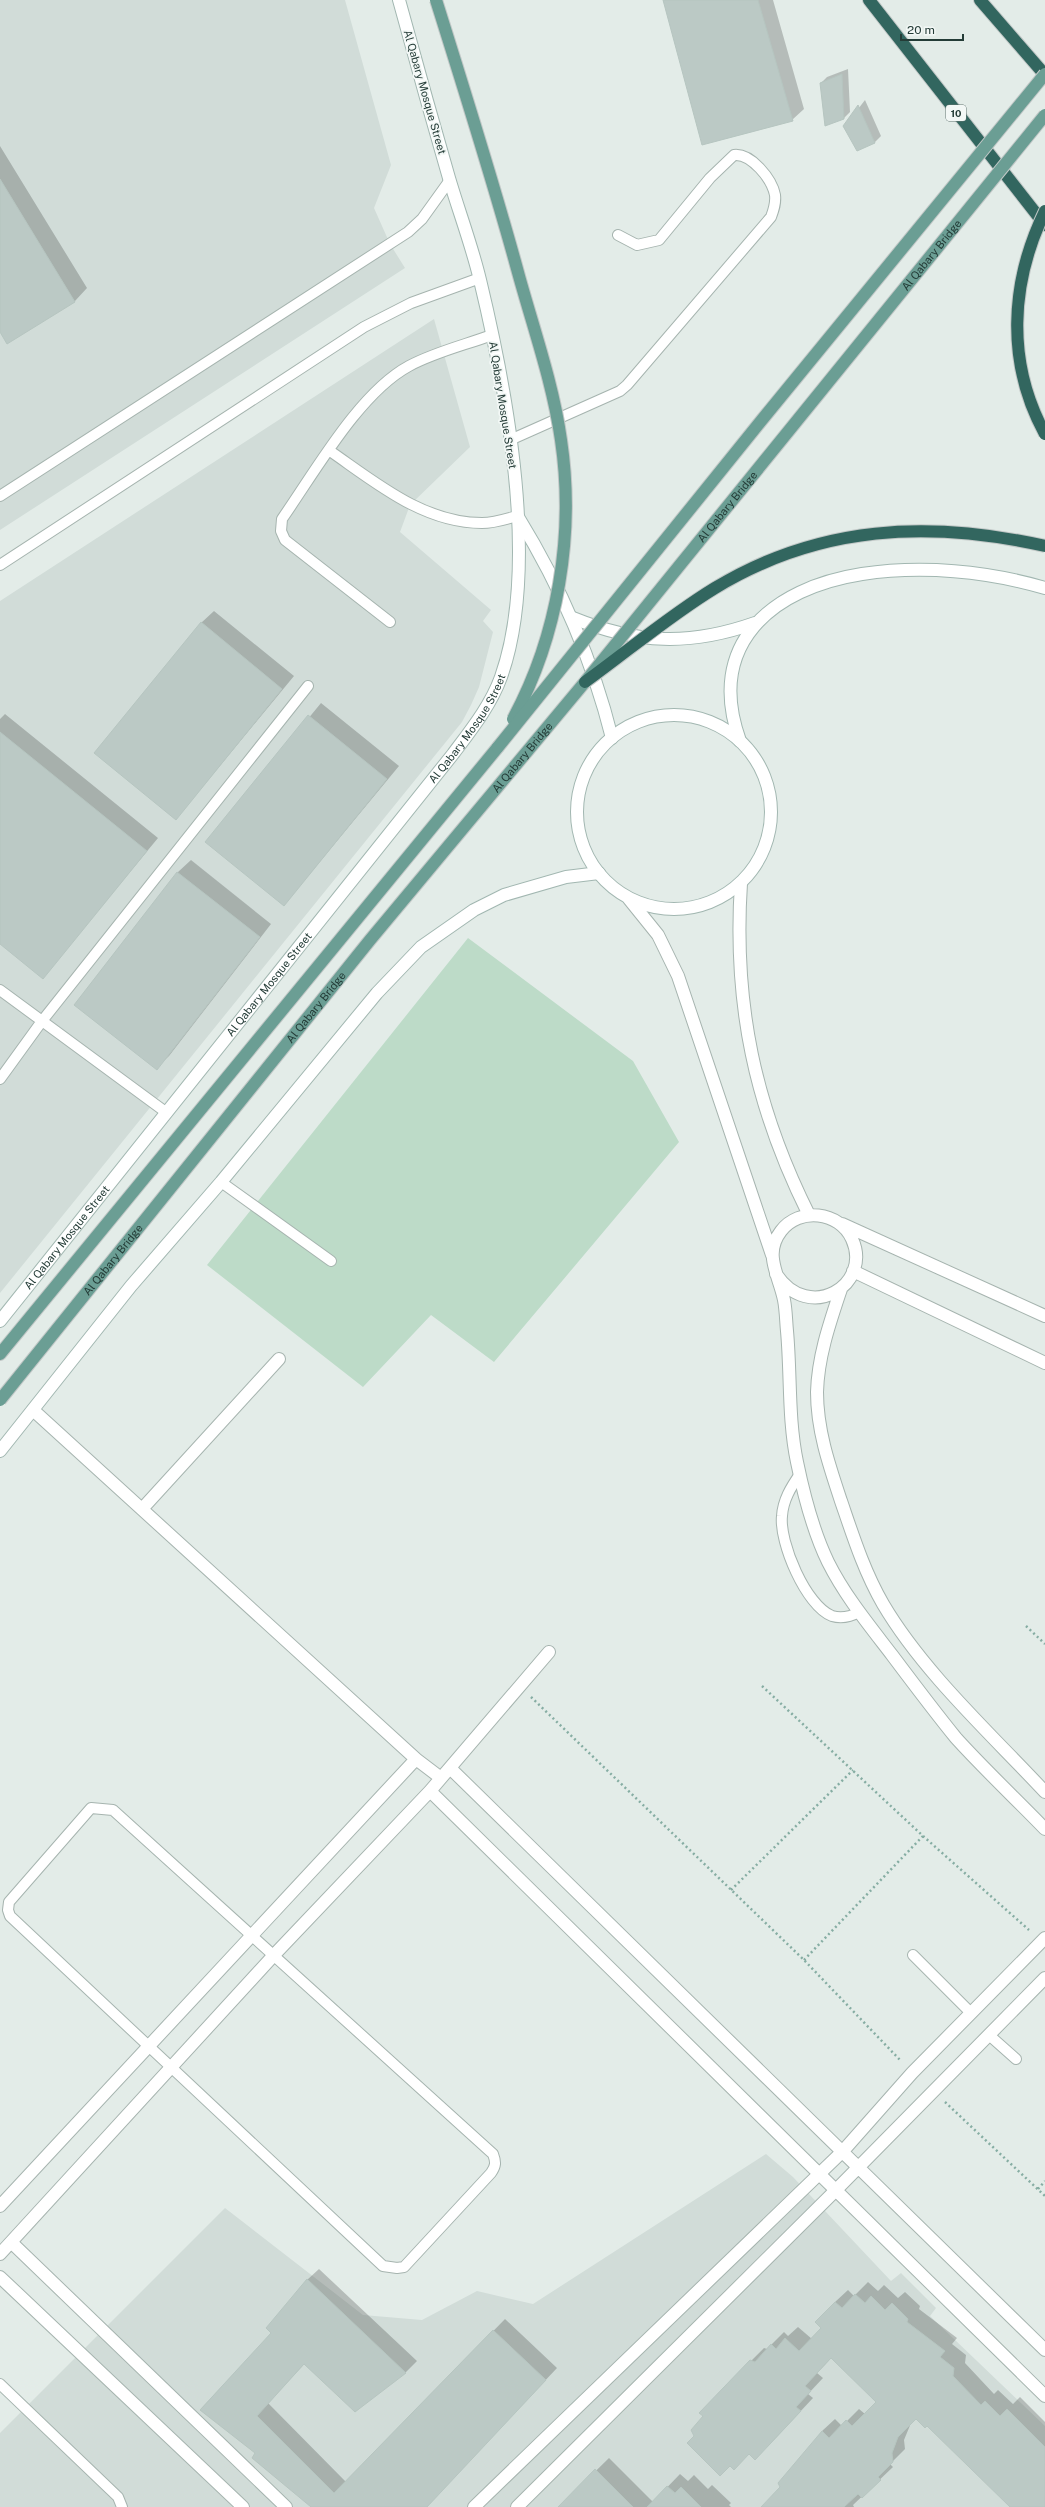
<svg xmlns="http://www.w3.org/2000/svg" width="1045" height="2507" font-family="'Public Sans',sans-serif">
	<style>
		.built { fill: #d1dcd8 }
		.green { fill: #bddbc8 }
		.shadow { fill: #0003 }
		.building { fill: #bbc9c5; stroke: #b6c5c0 }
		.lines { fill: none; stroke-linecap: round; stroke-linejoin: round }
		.lane-casing { stroke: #a6b4af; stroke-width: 12 }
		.street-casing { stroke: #a6b4af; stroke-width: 14 }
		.secondary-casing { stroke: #a2b7b1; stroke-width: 14 }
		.primary-casing { stroke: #c2c8c7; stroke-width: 14 }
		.highway-casing { stroke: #c2c8c7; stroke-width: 14 }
		.path { stroke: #86ada3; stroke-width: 2.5; stroke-dasharray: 2 3; stroke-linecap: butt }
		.lane { stroke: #fff; stroke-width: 10 }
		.street { stroke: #fff; stroke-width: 12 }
		.secondary { stroke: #fff; stroke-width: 12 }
		.primary { stroke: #6b9e94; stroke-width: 12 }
		.highway { stroke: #32665f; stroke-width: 12 }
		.primary-bridge-casing { stroke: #c2c8c7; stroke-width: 14; stroke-linecap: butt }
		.highway-bridge-casing { stroke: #c2c8c7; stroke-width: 14; stroke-linecap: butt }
		.primary-bridge { stroke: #6b9e94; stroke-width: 12 }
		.highway-bridge { stroke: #32665f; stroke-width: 12 }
		.labels { text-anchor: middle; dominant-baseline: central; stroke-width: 3.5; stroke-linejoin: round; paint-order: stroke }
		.shield { fill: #f3f8f6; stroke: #627470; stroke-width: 1 }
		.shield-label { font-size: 10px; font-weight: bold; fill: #243c37 }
		.street-label { font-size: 11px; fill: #243c37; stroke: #f3f8f6 }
	</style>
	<rect width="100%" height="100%" fill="#e3ece8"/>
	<path class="built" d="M0 0H345L391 165 374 208 390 244 405 268 0 530Z
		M434 319 470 447 410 505 400 532 491 610 483 621 493 632 479 687 471 705 462 722 0 1293V601Z
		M766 2154 793 2177 891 2281 901 2273 936 2308 930 2316 1045 2426V2507H0V2433L225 2208 363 2315 422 2320 477 2291 533 2304Z"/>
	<path class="green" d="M468 938 633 1061 679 1142 494 1362 431 1315 363 1387 207 1265Z"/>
	<path class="shadow" d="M664 0H773L804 109 792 120Z
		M848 69 850 112 844 118 821 83 827 77Z
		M865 100 881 136 875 142 857 149 845 126Z
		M0 146 87 288 75 301 8 342 0 330Z
		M214 611 294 676 176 819 201 623Z
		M321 703 399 766 284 905 207 842Z
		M5 714 158 838 43 977 0 943V719Z
		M191 860 271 924 169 1056 156 1068 75 1005 178 872Z
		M319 2269 417 2361 405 2373 305 2363 268 2403 346 2482 505 2319 557 2368 426 2507H313L256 2453 201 2409 272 2333 307 2280Z
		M868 2282 878 2291 884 2285 898 2298 905 2292 920 2306 919 2309 957 2338 952 2344 966 2355 965 2363 994 2394 998 2390 1013 2404 1020 2397 1045 2422V2507H1012L927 2424 916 2418 911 2423 904 2440 905 2449 890 2464 893 2467 853 2505 854 2507H769L822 2431 835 2419 842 2426 859 2409 865 2414 877 2402 832 2357 817 2373 823 2378 808 2394 813 2398 768 2446 750 2453 695 2436 751 2361 764 2348 767 2349 784 2332 788 2336 798 2327 812 2339 823 2328 835 2302 848 2290 854 2296Z
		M609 2458 653 2502 680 2474 688 2481 694 2475 708 2489 712 2485 731 2503 729 2505 731 2507H559Z"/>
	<path class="building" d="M663 0H758L793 121 702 145Z
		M842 74 844 119 825 126 820 83Z
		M858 105 875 143 857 151 843 126Z
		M0 179 75 302 7 344 0 332Z
		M201 622 282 689 176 820 94 753Z
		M308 715 387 779 284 906 205 842Z
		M0 732 147 851 43 979 0 944Z
		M177 872 260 937 157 1070 74 1005Z
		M307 2279 406 2373 355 2412 304 2364 257 2416 334 2493 493 2330 546 2380 427 2507H311L252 2458 255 2453 200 2410 271 2333 266 2328Z
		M855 2294 865 2303 871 2296 885 2310 892 2303 908 2319 907 2322 945 2351 940 2357 954 2368 953 2376 981 2405 985 2401 1000 2416 1007 2409 1045 2447V2507H1010L927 2426 925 2428 916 2419 898 2437 892 2453 893 2462 878 2477 881 2480 862 2498 858 2494 844 2507H761L780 2487 778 2483 822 2431 829 2438 846 2420 852 2426 876 2402 831 2358 805 2386 811 2391 796 2407 801 2411 755 2460 749 2454 734 2470 730 2466 720 2476 687 2443 694 2436 691 2430 703 2416 699 2413 750 2360 755 2362 771 2344 776 2349 785 2338 799 2351 821 2328 815 2322 835 2302 842 2308Z
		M595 2469 633 2507H558Z
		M667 2486 675 2493 681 2487 701 2507H647Z"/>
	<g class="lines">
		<defs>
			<path id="lane" d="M510 440 620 391 627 385 771 217C774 209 776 203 775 195 772 179 751 153 734 155L710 178 659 240 637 245 618 235
				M330 451C375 482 423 523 482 523 494 523 506 519 517 516
				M0 496 408 232 422 219 450 180
				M0 565 364 327 411 303 480 278
				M390 622 285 540 281 531 282 519C315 472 359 393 409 366 435 352 465 345 492 335
				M0 990 167 1113
				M0 1079 42 1021 308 686
				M221 1182 331 1261
				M800 1474C791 1487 783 1500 782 1516 779 1542 806 1606 832 1616 842 1619 850 1617 859 1612
				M91 1808 113 1810 493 2154C496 2162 496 2166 491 2173L404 2267 397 2268 383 2266 10 1916 8 1910 9 1902Z
				M913 1955 970 2012
				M989 2035 1016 2059
				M0 2384 118 2497 122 2507"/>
			<path id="street" d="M741 883C733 1004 755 1107 809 1215
				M629 899 658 935 678 976 772 1255
				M842 1224 1045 1316
				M853 1271 1045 1363
				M776 1274C809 1324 873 1285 852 1239 839 1211 799 1207 781 1231 763 1254 779 1275 784 1300 786 1310 786 1321 787 1331 791 1375 788 1419 797 1462 804 1496 813 1531 828 1562 845 1596 869 1625 892 1655 913 1683 934 1711 956 1738 984 1769 1016 1799 1045 1829
				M841 1289C830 1322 818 1356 817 1392 817 1430 829 1465 841 1501 853 1536 864 1571 883 1604 923 1672 991 1734 1045 1792
				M33 1410 416 1759 441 1778
				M142 1509 279 1359
				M450 1768 1045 2350
				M430 1791 1045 2396
				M0 2206 416 1759
				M11 2242 286 2507
				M0 2254 274 1955 430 1791 549 1652
				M0 2277 243 2507
				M474 2507 843 2151 912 2073 1045 1938
				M517 2507 836 2190 1045 1978"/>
			<g id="secondary">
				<path d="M518 517C561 587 592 658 612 738"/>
				<path d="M573 618C637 644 690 646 755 623"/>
				<circle cx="674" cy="812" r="97"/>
				<path d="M740 741C705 644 772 588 862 574 922 565 987 571 1045 588"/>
				<path id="s1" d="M0 1321 453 754C471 730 491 705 501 677 540 567 507 392 480 280 472 246 459 212 449 178 432 119 415 59 399 0"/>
				<path d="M0 1451 131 1286 221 1182 377 993 421 947 474 910 504 895 566 877 599 873"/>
			</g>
			<path id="primary" d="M0 1354 498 747"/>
			<path id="highway" d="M869 0 1045 225
				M980 0 1045 75"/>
		</defs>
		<use href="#lane" class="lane-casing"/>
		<use href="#street" class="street-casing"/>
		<use href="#secondary" class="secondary-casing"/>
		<use href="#primary" class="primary-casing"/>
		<use href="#highway" class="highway-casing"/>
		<path class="path" d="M1026 1626 1045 1644
			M762 1686 923 1836 1029 1930
			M531 1697 804 1960 901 2061
			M731 1890 853 1770
			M804 1960 923 1836
			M945 2102 1045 2196
			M1038 2189 1045 2181"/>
		<use href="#lane" class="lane"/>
		<use href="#street" class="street"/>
		<use href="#secondary" class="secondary"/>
		<use href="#primary" class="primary"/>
		<use href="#highway" class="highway"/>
		<defs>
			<g id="primary-bridge">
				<path d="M436 0C465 92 494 184 519 276 534 330 553 384 561 440 575 534 558 636 513 719"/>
				<path d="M498 747 761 421 1045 74"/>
				<path id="s2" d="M0 1400 370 940 585 682 1045 115"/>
			</g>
			<path id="highway-bridge" d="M1045 211C1010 283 1006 363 1045 434
				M585 682C628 651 669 616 715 588 819 525 929 520 1045 546"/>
		</defs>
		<use href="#primary-bridge" class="primary-bridge-casing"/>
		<use href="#highway-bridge" class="highway-bridge-casing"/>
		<use href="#primary-bridge" class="primary-bridge"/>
		<use href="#highway-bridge" class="highway-bridge"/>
	</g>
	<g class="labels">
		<rect class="shield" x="946" y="105" width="20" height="16" rx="3"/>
		<g class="shield-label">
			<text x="956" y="113">10</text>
		</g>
		<g class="street-label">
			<text transform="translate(425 92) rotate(74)">Al Qabary Mosque Street</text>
			<text stroke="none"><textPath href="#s2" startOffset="1476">Al Qabary Bridge</textPath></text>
			<text transform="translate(503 405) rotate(81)">Al Qabary Mosque Street</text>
			<text stroke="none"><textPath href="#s2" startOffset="1152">Al Qabary Bridge</textPath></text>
			<text stroke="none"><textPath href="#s1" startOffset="755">Al Qabary Mosque Street</textPath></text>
			<text stroke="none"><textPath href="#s2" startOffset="828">Al Qabary Bridge</textPath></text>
			<text stroke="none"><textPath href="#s1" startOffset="431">Al Qabary Mosque Street</textPath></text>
			<text stroke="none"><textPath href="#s2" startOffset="504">Al Qabary Bridge</textPath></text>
			<text stroke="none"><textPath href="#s1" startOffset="107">Al Qabary Mosque Street</textPath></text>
			<text stroke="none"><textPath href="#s2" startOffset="180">Al Qabary Bridge</textPath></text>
		</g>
	</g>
	<path d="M901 34v6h62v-6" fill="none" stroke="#243c37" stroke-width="2"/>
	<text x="907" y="34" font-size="12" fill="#243c37" stroke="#f3f8f6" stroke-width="3" paint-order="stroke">20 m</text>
</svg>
